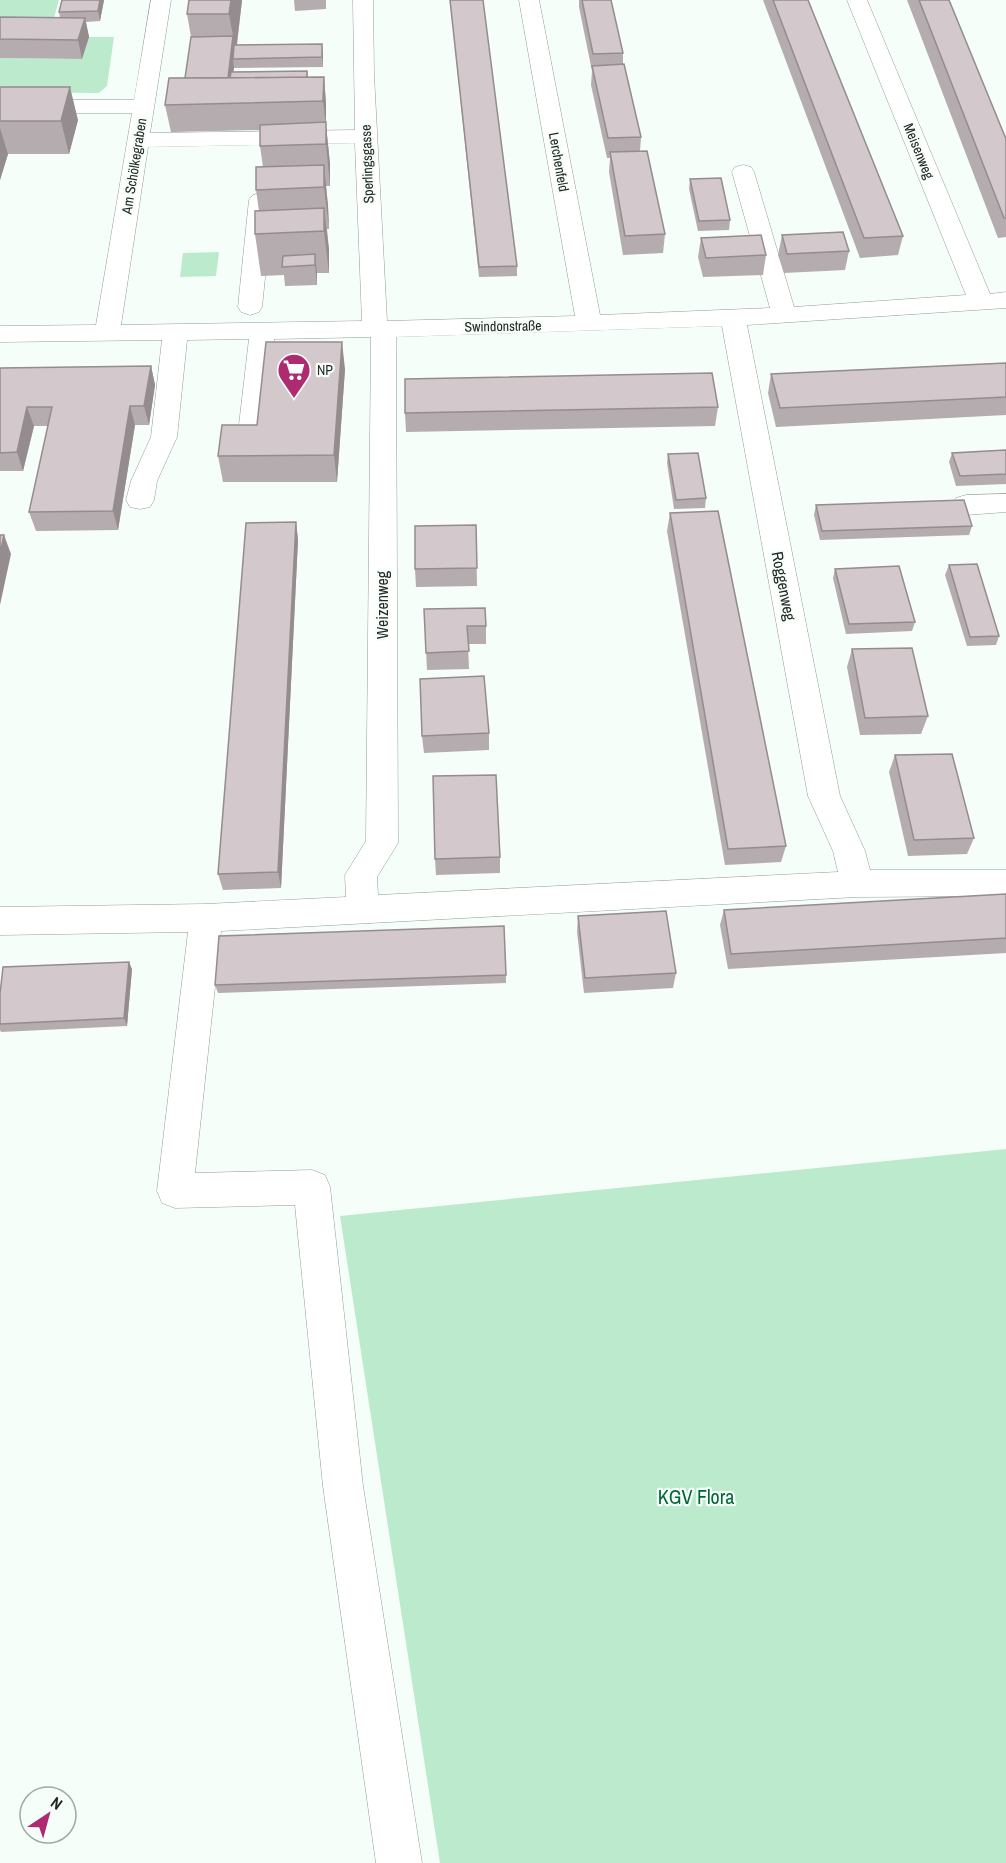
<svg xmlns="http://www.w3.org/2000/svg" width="1006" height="1863" font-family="'Archivo Narrow',sans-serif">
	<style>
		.green { fill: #bceacc }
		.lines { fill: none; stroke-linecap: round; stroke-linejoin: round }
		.minor-casing { stroke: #949c96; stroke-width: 1 }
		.minor { fill: #fff; fill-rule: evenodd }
		.wall { fill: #b5acaf }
		.shaded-wall { fill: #948c8f }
		.building { fill: #d3c8cc; stroke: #948c8f; stroke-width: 1.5 }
		.labels { text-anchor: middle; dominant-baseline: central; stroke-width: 4.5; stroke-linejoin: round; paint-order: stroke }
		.far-street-label { font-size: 14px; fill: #252826; stroke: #f5fef8 }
		.far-poi-label { font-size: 14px; fill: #252826; stroke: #f5fef8; text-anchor: start }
		.street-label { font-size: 16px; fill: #252826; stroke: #f5fef8 }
		.near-park-label { font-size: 20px; fill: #03663b; stroke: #f5fef8 }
	</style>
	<rect width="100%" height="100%" fill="#f5fef8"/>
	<path class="green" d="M0 0H59L51 29H0Z
		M89 37H114L107 86 99 93 0 92V58L82 59Z
		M219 252 216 276 180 277 183 253Z
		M1006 1149V1863H440L340 1216Z"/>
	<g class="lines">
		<defs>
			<path id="minor" d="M151 0H171L150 133 355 130 353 0H373L374 75 387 321 575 316 519 0H539L600 315 770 308 732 172 735 167 743 165 751 167 754 172 794 307 966 295 847 0H867L990 294 1006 292V308L747 325 840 796 865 851 870 870H1006V896L857 897 221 931 195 1173 312 1170 325 1175 330 1187 363 1486 422 1863H376L323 1486 295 1205 175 1208 162 1203 157 1191 188 932 0 935V907L206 904 346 897 345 875 366 841 371 337 274 339 263 442 259 448 250 451 241 448 237 442 249 339 187 340 177 437 157 481 154 500 150 507 140 509 130 507 126 500 131 481 151 437 162 340 0 342V326L96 325 132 113H0V99L134 100ZM355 143 362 321 121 325 148 147ZM722 326 808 796 833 851 838 872 378 895 377 877 398 843 396 337Z
				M261 193 269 195 273 200 262 307 259 312 250 315 241 312 238 307 249 200 253 195Z
				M1006 494V512L966 515 956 512 952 505 956 498 966 495Z"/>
		</defs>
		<use href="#minor" class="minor-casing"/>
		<use href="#minor" class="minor"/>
	</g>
	<path class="wall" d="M104 0 100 21 86 22 89 37 82 59 0 58V17L60 18 59 12Z
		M242 0 237 45 323 54V67L234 68 233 72 307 71 308 77H324L326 104V125L330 164V186H326L328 206 329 229H327L329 250V273H317V285L285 286 284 275 261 276 255 234 259 211 256 190 263 167 260 146V130L171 132 165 105 185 78 191 37 187 14Z
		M294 0H326V9L295 11Z
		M450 0H483L517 266V276L479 277Z
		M579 0H611L623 53V64L641 137 640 151 665 234 663 253 623 255 609 172 610 158H607L591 85 592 71 579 7Z
		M763 0H808L903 236 898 255 860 258Z
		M907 0H949L1006 139V237L998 238Z
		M0 87 78 120 69 154H8L0 180Z
		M690 179 730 220 729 230 698 231 689 189Z
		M782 235 849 251 845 270 784 273 778 255Z
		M701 238 766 255 763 275 703 277 698 257Z
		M1006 363V415L776 427 768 393 771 374Z
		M151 366 155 385 149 425H135L118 530 36 531 29 512 48 426H34L23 471H0V368Z
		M345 369 337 482H223L218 456 257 425Z
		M718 407 715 426 406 432 405 413Z
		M1006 450V484L956 486 949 462 952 453Z
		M668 454 706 498 705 508 674 509 667 463Z
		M816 505 972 526 969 535 820 540 814 515Z
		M670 513 786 846 781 862 725 865 667 531Z
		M296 522 298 540 281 888 223 890 218 874Z
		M476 525 477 586 416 587 415 569Z
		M949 565 999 636 996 645 967 646 945 575Z
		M835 569 915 622 912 631 846 634 833 578Z
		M424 609 486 626V644H468L469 669 427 670Z
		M852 649 928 716 921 734 860 735 847 667Z
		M489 733V750L424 753 422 736Z
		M895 755 974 838 967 854 908 856 889 772Z
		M500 857V873L436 875 435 859Z
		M1006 894V953L728 969 720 925 724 910Z
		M578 916 676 973 673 988 584 993 577 932Z
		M132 969 127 1026 1 1032 0 1030V994Z
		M506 975V983L218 993 215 985Z"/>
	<path class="shaded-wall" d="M100 0H104L100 21 98 11Z
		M231 0H242L235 59H233L234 68 232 87 228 78 233 36 229 14Z
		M85 18 89 37 82 59 78 40Z
		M322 44 323 54V67L322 57Z
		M324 77 326 104V125L330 164V186L326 144V126L323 101Z
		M70 87 78 120 69 154 61 121Z
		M0 128 8 154 0 180Z
		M324 165 328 206 329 229 324 187Z
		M324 208 329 250V273L324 231Z
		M315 254 317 273V285L315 265Z
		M342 342 345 369 337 482 334 455Z
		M151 366 155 385 149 425 144 406Z
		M130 406 135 425 118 530 113 511Z
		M27 407 34 426 23 471 17 452Z
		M296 522 298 540 281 888 278 872Z
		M4 535 11 554 0 605V554Z
		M129 962 132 969 127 1026 124 1018Z"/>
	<path class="building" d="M62 0H100L98 11 59 12Z
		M189 0H231L229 14H187Z
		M450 0H483L517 266 479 267Z
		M582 0H611L623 53 593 54Z
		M773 0H808L903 236 864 238Z
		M919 0H949L1006 139V218H1004Z
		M0 17 85 18 78 40 0 39Z
		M233 36 228 78H185L191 37Z
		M322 44V57L233 59 234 45Z
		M624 64 641 137 608 138 592 66Z
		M307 71V77L230 78 231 72Z
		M324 77 323 101 165 105 169 78Z
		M0 87H70L61 121H0Z
		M326 122V144L260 146V125Z
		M647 151 665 234 625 236 610 152Z
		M324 165V187L256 190V167Z
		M721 178 730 220 699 221 690 179Z
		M324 208V231L255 234V211Z
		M843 232 849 251 787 254 782 235Z
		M761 235 766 255 706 258 701 238Z
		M315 254V265L282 267 283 256Z
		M266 342H342L334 455 218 456 222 425H257Z
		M1006 363V397L780 408 771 374Z
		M151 366 144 406H130L113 511 29 512 52 407H27L17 452 0 453V368Z
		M712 373 718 407 405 413V379Z
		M1006 450V474L960 476 952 453Z
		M698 453 706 498 676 500 668 454Z
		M964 500 972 526 822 531 816 505Z
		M718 511 786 846 728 849 670 513Z
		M296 522 278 872 218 874 246 523Z
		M476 525 477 568 415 569V526Z
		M0 535H4L0 554Z
		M977 564 999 636 970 637 949 565Z
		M899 566 915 622 849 624 835 569Z
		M485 608 486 626H467L469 651 426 653 424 609Z
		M912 648 928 716 865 718 852 649Z
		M484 676 489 733 422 736 420 679Z
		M952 754 974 838 914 840 895 755Z
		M496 775 500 857 435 859 433 776Z
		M1006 894V938L731 954 724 910Z
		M666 911 676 973 585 978 578 916Z
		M504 926 506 975 215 985 219 936Z
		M129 962 124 1018 0 1024V994L3 967Z"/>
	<defs>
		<symbol id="supermarket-pin" viewBox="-11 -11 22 30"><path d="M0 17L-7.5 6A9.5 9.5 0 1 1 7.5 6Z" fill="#ae2a71" stroke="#f5fef8"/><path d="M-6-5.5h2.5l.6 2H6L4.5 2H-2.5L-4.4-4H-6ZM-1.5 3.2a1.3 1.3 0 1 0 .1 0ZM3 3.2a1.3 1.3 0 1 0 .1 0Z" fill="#fff"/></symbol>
	</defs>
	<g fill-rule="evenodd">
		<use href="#supermarket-pin" x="275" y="351" width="38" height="52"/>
	</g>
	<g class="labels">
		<g class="far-street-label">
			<text transform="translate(919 151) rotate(68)">Meisenweg</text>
			<text transform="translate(559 162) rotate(80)">Lerchenfeld</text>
			<text transform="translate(367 164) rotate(-92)">Sperlingsgasse</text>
			<text transform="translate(134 166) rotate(-81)">Am Schölkegraben</text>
			<text transform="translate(503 326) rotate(-1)">Swindonstraße</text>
		</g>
		<g class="far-poi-label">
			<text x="317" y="370">NP</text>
		</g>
		<g class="street-label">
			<text transform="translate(784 586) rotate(79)">Roggenweg</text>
			<text transform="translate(382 605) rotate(-90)">Weizenweg</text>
		</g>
		<g class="near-park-label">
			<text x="696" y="1496">KGV Flora</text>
		</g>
	</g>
	<g transform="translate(48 1815) rotate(36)"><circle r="28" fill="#f5fef8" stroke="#a2a8a4" stroke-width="1.5"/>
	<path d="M0-4.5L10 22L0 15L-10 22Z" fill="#ae2a71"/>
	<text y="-9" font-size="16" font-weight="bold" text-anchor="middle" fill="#252826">N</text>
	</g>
</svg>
